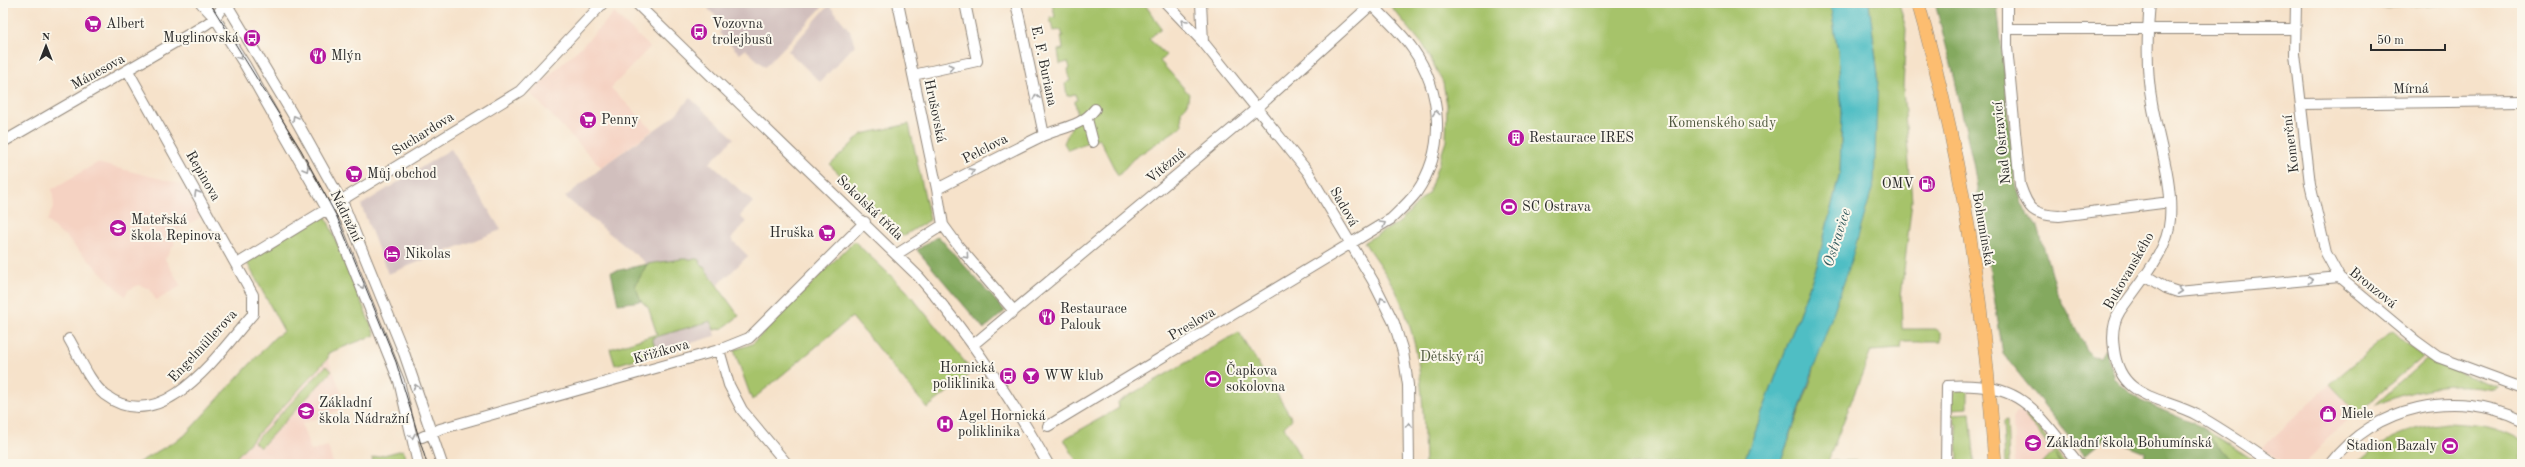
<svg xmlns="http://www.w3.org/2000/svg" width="2525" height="467" font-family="'Old Standard TT',serif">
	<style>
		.built { fill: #f5d2c2 }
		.industrial { fill: #d1bfbd }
		.green { fill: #a6c36a; stroke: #68774a }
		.forest { fill: #84a95e; stroke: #586a44 }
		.water { fill: #4fbec4; stroke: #3d7478 }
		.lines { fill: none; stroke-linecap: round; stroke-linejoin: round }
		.minor-casing { stroke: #90867a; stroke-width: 12 }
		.major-casing { stroke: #90867a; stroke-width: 14 }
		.minor { stroke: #fff; stroke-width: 10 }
		.major { stroke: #fcbd6f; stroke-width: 13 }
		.tram { stroke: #2b2b2b; stroke-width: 1 }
		.oneway { stroke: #a0a0a0 }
		.labels { text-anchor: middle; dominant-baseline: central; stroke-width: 4; stroke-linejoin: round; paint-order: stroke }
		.poi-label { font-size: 14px; fill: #2b2b2b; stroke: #fbf7ec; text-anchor: start }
		.street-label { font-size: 14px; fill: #2b2b2b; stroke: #fbf7ec }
		.park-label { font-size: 14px; fill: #50593e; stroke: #fbf7ec }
		.water-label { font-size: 15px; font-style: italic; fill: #385e61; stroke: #fbf7ec }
	</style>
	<rect width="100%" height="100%" fill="#fbf7ec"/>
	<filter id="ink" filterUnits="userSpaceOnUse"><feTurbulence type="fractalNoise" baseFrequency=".025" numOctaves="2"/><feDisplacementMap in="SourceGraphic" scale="8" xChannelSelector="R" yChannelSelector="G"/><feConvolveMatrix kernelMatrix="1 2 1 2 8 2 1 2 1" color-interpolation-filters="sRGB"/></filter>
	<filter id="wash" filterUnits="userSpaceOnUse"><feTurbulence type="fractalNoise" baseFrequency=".012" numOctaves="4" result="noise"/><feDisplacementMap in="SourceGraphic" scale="16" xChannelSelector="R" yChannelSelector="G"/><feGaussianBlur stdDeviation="0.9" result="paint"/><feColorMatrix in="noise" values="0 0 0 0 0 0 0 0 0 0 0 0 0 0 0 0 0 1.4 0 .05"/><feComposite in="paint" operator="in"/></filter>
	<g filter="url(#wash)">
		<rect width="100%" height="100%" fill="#f6e2ca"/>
		<path class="built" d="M614 13 650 47 611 88 653 130 601 167 530 93 583 45Z
			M97 163 182 184 201 217 170 235 175 243 165 259 181 286 159 299 156 300 150 289 139 285 128 290 125 296 71 243 66 236 62 235 47 221 54 206 52 189Z
			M328 358 347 407 302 424 311 451 328 446 333 464H230Z
			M2330 384 2357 413 2327 437 2305 464H2287L2261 449Z
			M2025 411 2028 413 2070 464H2015L2013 416 2016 412Z"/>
		<path class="industrial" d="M709 3H826L765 67 745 49 740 54 719 33 726 25 708 9 711 6Z
			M829 5 850 31 855 45 820 82 788 51Z
			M690 98 734 138 710 163 753 202 740 216 746 222 731 239 748 256 718 285 698 259 647 264 565 197 610 161 673 117Z
			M451 149 501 230 388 274 361 205Z
			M711 321 715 336 657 353 652 338Z"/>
		<path class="green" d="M1052 3H1144L1161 28 1149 39 1166 55 1160 61 1189 94 1187 105 1181 111 1182 126 1133 159 1118 176 1099 138 1068 150 1064 143 1077 114 1075 101 1077 100 1075 94 1067 96 1065 83 1070 81 1068 69 1070 68 1068 62 1060 64 1058 50 1063 49 1061 36H1063L1061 30 1053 31 1050 18 1055 17Z
			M1388 3H1830L1838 51 1842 113 1840 172 1817 266 1743 464H1425C1423 404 1423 346 1396 291 1387 274 1374 258 1364 242L1400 222 1429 192 1446 141 1447 105 1443 83 1424 46Z
			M1869 3H1899L1906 29 1903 89 1912 201 1901 296 1902 329H1936L1941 333V342H1902L1901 349 1871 351 1828 461H1859V464H1780L1812 377 1878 75Z
			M2370 3H2454L2370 9Z
			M909 124 930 220 903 236 830 165 862 134Z
			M324 212 375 335 328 353V358L230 464H136L184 436 274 338 284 331 245 259Z
			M854 241 906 290 973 372 927 408 852 317 752 400 734 350 752 344Z
			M682 259H698L739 316 723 328 714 330 711 321 652 338 657 353 615 365 610 349 657 334 648 307 641 301 635 286 647 264Z
			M2393 331 2422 357 2357 413 2330 384Z
			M1239 332 1292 419 1284 427 1304 464H1078L1064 439 1119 408 1118 402Z
			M2426 359 2498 387 2494 389C2452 381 2415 389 2375 405Z
			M326 366 332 371 260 448 254 442Z
			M1957 389H1968V408L1951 409V396Z
			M1970 413 1975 464H1958L1957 426 1955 425 1954 417 1951 416V414Z
			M2027 414 2066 464H2062L2055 455 2061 464H2040L2054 453 2025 416Z
			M2007 420 2009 464H2005L2003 421Z
			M2447 423C2473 424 2499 426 2522 441V464H2356C2380 439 2413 427 2447 423Z
			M2202 427 2252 459 2259 464H2235Z
			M403 450 407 464H373L372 458Z"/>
		<path class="forest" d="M1935 3H1997L2016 187 2021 204 2038 227 2056 291 2088 352 2092 356 2100 357 2105 349 2115 378 2131 394 2141 401 2202 427 2235 464H2144L2145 452 2107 437 2085 456 2003 354 1974 168 1955 80Z
			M938 236 1005 311 984 329 917 250Z
			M647 264 635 286 641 301 618 304 611 272Z"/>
		<path class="water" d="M1830 3H1869L1878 75 1874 183 1848 271 1780 464H1743L1817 266 1840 172 1842 113 1838 51Z"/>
	</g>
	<g filter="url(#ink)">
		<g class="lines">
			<defs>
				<path id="minor" d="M201 3 215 18 245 65 336 225 399 381 418 464
					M226 3 296 120 344 206 404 353 442 464
					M636 3 919 277C970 335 1010 397 1048 464
					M898 3 937 189 943 225 959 247 1014 311
					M1016 3 1044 135
					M1166 3 1203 42 1308 172 1373 281 1394 323 1403 352 1408 385 1409 464
					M1201 3 1203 42
					M2007 3V47L2020 185C2028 209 2033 215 2059 216L2170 202
					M2150 3C2147 35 2146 71 2152 103 2158 140 2173 180 2170 219 2168 253 2138 284 2120 311 2113 322 2112 336 2114 349 2120 400 2161 396 2197 415 2224 430 2248 447 2273 464
					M2296 3 2295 54 2310 184 2326 253 2339 277 2416 341 2438 357 2522 388
					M2007 29H2295
					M913 75 977 61 965 3
					M2301 104 2522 101
					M1087 119 1093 142
					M3 142 205 25 215 18 225 3
					M937 189C972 171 1007 153 1042 136 1062 127 1081 127 1095 109
					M897 254 943 225
					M237 264 520 91 603 3
					M2145 275 2166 288 2178 292 2339 277
					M69 339C79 356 89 382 105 395 163 439 220 351 253 314V295L128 71
					M974 344 1256 109 1372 4
					M719 350 729 385 742 410 787 464
					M1048 426 1391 219C1399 211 1409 202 1416 193 1447 149 1442 90 1412 48 1401 32 1384 18 1371 3
					M422 437 440 429 719 350 749 338 865 222
					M1946 464 1947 386C2024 381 2034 410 2079 464
					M2330 464C2375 405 2456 388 2522 420"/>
				<path id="major" d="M1918 3C1961 152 1985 309 1995 464"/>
			</defs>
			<use href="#minor" class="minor-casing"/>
			<use href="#major" class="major-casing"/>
			<use href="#minor" class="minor"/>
			<use href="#major" class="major"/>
			<path class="tram" d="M210 3 301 150 337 217 396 362 427 464"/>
		</g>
		<defs><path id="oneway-chevron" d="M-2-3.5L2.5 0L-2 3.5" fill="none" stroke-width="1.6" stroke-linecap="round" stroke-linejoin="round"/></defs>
		<g class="oneway">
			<use href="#oneway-chevron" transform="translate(1184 22) rotate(-133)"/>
			<use href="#oneway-chevron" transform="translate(240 57) rotate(57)"/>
			<use href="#oneway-chevron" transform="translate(951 67) rotate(-12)"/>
			<use href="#oneway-chevron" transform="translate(1036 97) rotate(-102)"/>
			<use href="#oneway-chevron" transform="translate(1436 113) rotate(-98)"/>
			<use href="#oneway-chevron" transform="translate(295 118) rotate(-120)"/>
			<use href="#oneway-chevron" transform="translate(306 169) rotate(60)"/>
			<use href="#oneway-chevron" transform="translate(972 171) rotate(-27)"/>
			<use href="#oneway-chevron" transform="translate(197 193) rotate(-120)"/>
			<use href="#oneway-chevron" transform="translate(1383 224) rotate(-31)"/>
			<use href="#oneway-chevron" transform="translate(966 256) rotate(49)"/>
			<use href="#oneway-chevron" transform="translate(2310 280) rotate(-5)"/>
			<use href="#oneway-chevron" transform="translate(362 286) rotate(68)"/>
			<use href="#oneway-chevron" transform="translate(2180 291) rotate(6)"/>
			<use href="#oneway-chevron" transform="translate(1382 300) rotate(-117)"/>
			<use href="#oneway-chevron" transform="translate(416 387) rotate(-108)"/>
			<use href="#oneway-chevron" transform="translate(1409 425) rotate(-90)"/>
			<use href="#oneway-chevron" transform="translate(412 436) rotate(79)"/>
		</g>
	</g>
	<defs>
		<symbol id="supermarket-disc" viewBox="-11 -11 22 22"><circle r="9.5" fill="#b5179e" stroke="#fbf7ec"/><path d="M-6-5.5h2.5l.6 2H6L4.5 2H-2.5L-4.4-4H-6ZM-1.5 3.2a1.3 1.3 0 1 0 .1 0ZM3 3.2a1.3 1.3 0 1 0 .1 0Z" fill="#fff"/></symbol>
		<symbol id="bus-disc" viewBox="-11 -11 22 22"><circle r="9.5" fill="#b5179e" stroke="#fbf7ec"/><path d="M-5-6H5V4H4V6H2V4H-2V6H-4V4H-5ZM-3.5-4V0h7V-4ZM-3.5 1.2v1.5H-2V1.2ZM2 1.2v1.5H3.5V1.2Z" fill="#fff"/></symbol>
		<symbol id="restaurant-disc" viewBox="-11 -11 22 22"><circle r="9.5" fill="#b5179e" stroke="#fbf7ec"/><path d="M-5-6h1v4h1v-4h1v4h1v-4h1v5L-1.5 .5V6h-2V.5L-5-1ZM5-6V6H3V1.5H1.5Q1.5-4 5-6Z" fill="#fff"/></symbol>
		<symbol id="building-disc" viewBox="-11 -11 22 22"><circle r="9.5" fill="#b5179e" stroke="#fbf7ec"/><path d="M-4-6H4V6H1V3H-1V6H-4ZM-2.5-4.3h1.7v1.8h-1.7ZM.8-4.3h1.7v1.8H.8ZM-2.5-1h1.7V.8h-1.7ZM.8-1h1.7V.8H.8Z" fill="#fff"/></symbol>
		<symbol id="fuel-disc" viewBox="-11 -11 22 22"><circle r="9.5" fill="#b5179e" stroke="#fbf7ec"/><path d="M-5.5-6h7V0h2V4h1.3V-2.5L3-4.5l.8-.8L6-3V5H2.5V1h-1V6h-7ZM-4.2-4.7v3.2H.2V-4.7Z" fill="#fff"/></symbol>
		<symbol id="stadium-disc" viewBox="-11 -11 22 22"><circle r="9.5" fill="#b5179e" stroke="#fbf7ec"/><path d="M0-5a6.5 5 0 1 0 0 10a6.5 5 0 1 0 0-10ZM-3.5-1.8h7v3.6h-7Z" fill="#fff"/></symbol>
		<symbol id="school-disc" viewBox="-11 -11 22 22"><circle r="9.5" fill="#b5179e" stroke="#fbf7ec"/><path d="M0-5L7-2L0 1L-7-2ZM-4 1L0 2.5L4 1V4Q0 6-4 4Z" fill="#fff"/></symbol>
		<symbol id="hotel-disc" viewBox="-11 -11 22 22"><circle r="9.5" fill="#b5179e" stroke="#fbf7ec"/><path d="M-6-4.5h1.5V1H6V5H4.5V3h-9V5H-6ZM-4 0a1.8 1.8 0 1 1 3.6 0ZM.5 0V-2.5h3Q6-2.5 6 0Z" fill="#fff"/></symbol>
		<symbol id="bar-disc" viewBox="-11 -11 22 22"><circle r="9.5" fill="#b5179e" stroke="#fbf7ec"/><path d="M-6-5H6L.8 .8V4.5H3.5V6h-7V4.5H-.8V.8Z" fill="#fff"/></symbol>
		<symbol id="shop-disc" viewBox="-11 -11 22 22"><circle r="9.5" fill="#b5179e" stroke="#fbf7ec"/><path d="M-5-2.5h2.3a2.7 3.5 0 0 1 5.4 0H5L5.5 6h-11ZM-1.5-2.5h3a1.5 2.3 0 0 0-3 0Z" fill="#fff"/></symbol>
		<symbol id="hospital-disc" viewBox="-11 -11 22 22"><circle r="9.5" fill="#b5179e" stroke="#fbf7ec"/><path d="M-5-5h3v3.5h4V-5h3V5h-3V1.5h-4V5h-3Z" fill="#fff"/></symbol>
	</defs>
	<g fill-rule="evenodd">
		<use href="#supermarket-disc" x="83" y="14" width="20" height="20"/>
		<use href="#bus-disc" x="689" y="22" width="20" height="20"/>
		<use href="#bus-disc" x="242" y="28" width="20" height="20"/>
		<use href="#restaurant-disc" x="308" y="46" width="20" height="20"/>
		<use href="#supermarket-disc" x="578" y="110" width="20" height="20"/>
		<use href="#building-disc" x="1506" y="128" width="20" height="20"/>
		<use href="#supermarket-disc" x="344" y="164" width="20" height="20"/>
		<use href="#fuel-disc" x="1917" y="174" width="20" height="20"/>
		<use href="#stadium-disc" x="1499" y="197" width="20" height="20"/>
		<use href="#school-disc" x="108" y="218" width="20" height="20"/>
		<use href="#supermarket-disc" x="817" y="223" width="20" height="20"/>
		<use href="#hotel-disc" x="382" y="244" width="20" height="20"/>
		<use href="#restaurant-disc" x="1037" y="307" width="20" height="20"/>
		<use href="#bus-disc" x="998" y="366" width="20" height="20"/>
		<use href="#bar-disc" x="1021" y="366" width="20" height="20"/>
		<use href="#stadium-disc" x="1203" y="369" width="20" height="20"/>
		<use href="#school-disc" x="296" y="401" width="20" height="20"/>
		<use href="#shop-disc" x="2318" y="404" width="20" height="20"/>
		<use href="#hospital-disc" x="935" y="414" width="20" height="20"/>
		<use href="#school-disc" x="2023" y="433" width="20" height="20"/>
		<use href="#stadium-disc" x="2440" y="436" width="20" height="20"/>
	</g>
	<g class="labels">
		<g class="poi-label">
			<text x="106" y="24">Albert</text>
			<text x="712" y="24">Vozovna<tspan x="712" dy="16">trolejbusů</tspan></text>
			<text x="239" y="38" text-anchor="end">Muglinovská</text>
			<text x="331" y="56">Mlýn</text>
			<text x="601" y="120">Penny</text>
			<text x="1529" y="138">Restaurace IRES</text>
			<text x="367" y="174">Můj obchod</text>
			<text x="1914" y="184" text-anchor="end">OMV</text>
			<text x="1522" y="207">SC Ostrava</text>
			<text x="131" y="220">Mateřská<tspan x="131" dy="16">škola Repinova</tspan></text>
			<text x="814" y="233" text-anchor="end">Hruška</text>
			<text x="405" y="254">Nikolas</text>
			<text x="1060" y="309">Restaurace<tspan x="1060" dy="16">Palouk</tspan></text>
			<text x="995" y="368" text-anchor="end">Hornická<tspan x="995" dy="16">poliklinika</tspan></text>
			<text x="1226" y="371">Čapkova<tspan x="1226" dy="16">sokolovna</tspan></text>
			<text x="1044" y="376">WW klub</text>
			<text x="319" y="403">Základní<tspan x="319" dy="16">škola Nádražní</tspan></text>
			<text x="2341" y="414">Miele</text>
			<text x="958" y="416">Agel Hornická<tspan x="958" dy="16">poliklinika</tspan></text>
			<text x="2046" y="443">Základní škola Bohumínská</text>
			<text x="2437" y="446" text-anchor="end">Stadion Bazaly</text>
		</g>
		<g class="street-label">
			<text transform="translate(1044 66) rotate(78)">E. F. Buriana</text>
			<text transform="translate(98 72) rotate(-29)">Mánesova</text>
			<text transform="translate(2411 89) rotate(-1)">Mírná</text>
			<text transform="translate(935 111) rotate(78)">Hrušovská</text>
			<text transform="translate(423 134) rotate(-32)">Suchardova</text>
			<text transform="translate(2002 143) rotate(-96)">Nad Ostravicí</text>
			<text transform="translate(2291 144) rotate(-97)">Komerční</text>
			<text transform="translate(985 149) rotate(-27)">Pelclova</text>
			<text transform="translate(1166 166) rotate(-40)">Vítězná</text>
			<text transform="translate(203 176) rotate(60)">Repinova</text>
			<text transform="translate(1344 207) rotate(60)">Sadová</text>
			<text transform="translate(870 208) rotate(44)">Sokolská třída</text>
			<text transform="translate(346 216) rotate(64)">Nádražní</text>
			<text transform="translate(1983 229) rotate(80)">Bohumínská</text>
			<text transform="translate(2129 271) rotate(-60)">Bukovanského</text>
			<text transform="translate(2373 288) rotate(39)">Bronzová</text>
			<text transform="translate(1192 324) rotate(-31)">Preslova</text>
			<text transform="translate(203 346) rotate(-47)">Engelmüllerova</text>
			<text transform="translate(661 352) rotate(-16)">Křižíkova</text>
		</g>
		<g class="park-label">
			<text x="1722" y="123">Komenského sady</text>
			<text x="1452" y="357">Dětský ráj</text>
		</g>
		<g class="water-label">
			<text transform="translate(1838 238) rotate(-72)">Ostravice</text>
		</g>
	</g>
	<rect width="2525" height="467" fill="none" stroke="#fbf7ec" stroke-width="16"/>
	<g transform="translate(46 46)" stroke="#fbf7ec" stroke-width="3" paint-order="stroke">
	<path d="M0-3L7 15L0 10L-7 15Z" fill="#2b2b2b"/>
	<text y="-6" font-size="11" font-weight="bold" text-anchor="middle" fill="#2b2b2b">N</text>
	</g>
	<path d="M2371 44v6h74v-6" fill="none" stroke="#2b2b2b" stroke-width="2"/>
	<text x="2377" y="44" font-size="12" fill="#2b2b2b" stroke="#fbf7ec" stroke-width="3" paint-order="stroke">50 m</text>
</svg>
